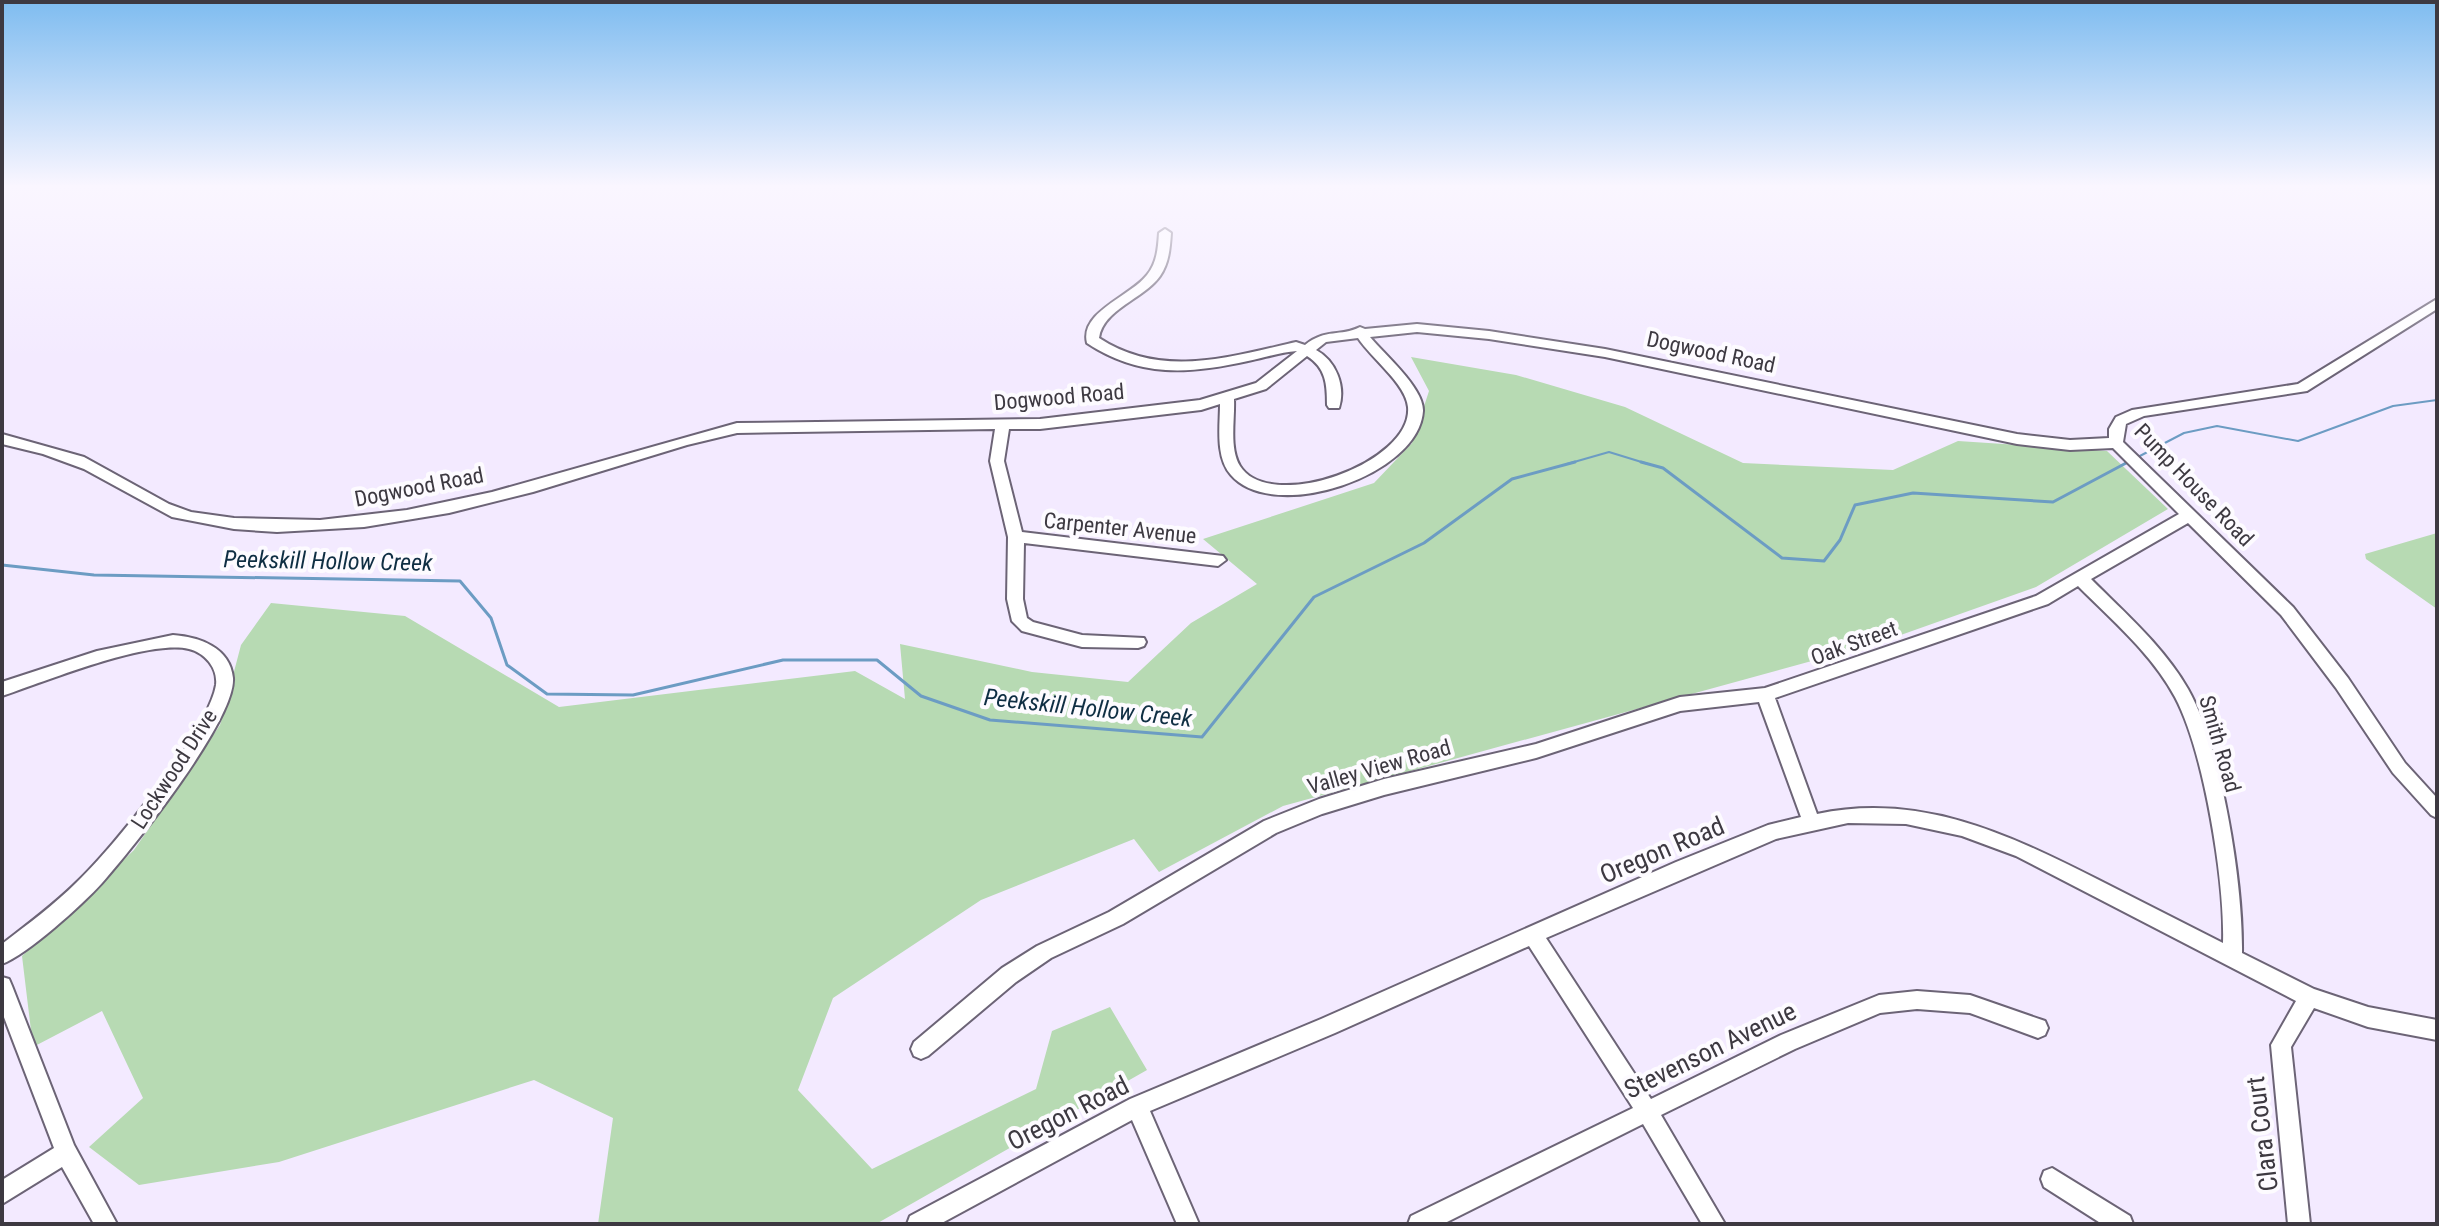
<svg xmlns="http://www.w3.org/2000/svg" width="2439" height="1226" font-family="'Roboto Condensed',sans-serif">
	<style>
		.green { fill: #b7dab3 }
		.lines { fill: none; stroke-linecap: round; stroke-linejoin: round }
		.stream-far1 { stroke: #6c9cc3; stroke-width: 2 }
		.stream { stroke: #6c9cc3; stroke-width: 3 }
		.minor-casing { stroke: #6c6476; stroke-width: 4 }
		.minor { fill: #fff; fill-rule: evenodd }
		.labels { text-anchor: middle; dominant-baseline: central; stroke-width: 8; stroke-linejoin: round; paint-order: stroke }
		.street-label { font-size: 22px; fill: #3d3941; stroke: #fdfbff }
		.water-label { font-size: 24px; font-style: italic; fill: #0f2e43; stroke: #fdfbff }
		.near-street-label { font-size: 26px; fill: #3d3941; stroke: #fdfbff }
	</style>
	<rect width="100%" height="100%" fill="#f3eaff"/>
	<path class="green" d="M1411 357 1516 375 1625 407 1743 463 1893 470 1958 441 2107 451 2168 509 2036 587 1881 642 1283 806 1159 872 1134 839 981 900 833 998 798 1090 872 1169 1036 1089 1052 1031 1110 1007 1147 1070 876 1224H598L613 1118 534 1080 279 1162 139 1185 89 1147 143 1098 102 1011 33 1047 22 956 134 850 220 725 241 645 271 603 405 616 559 707 855 671 905 699 900 644 1032 672 1128 682 1191 623 1257 584 1203 539 1374 483 1412 443 1429 391Z
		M2437 533V609L2366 559 2365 554Z"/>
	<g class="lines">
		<path class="stream-far1" d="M2136 458 2184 433 2217 426 2298 441 2393 406 2437 400
			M1567 464 1609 452 1648 464
			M2124 464 2129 461"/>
		<path class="stream" d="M1641 462 1663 468 1782 558 1824 561 1840 540 1855 505 1913 493 2053 502 2128 462
			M2 565 94 575 460 581 491 618 507 665 547 694 633 695 783 660H877L921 696 990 720 1202 737 1314 597 1424 543 1512 479 1575 462"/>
		<defs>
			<path id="minor" d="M1165 229 1171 233C1170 248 1169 263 1160 276 1144 299 1103 309 1099 338 1161 379 1229 357 1296 342L1305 345C1326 328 1340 337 1360 327L1365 329 1417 324 1489 331 1605 349 2017 434 2070 440 2109 438V429L2116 417 2132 410 2298 384 2437 299V309L2307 391 2144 416 2126 424 2123 442 2293 607 2348 678 2405 763 2437 798V818L2431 815 2393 773 2336 688 2281 615 2188 523 2091 579C2125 613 2164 647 2188 689 2222 749 2243 883 2242 953L2314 989 2368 1007 2437 1020V1040L2368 1027 2314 1008 2291 1047 2310 1224H2288L2271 1045 2296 1001 2016 856 1962 836 1906 824 1848 823 1776 839 1546 938 1651 1099 1781 1035 1879 995 1917 991 1970 995 2045 1021 2048 1028 2045 1035 2038 1038 1970 1013 1917 1009 1880 1013 1795 1049 1661 1115 1725 1224H1702L1643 1124 1443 1224H1408L1411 1216 1633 1108 1529 946 1335 1033 1150 1111 1199 1224H1177L1132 1120 940 1224H907L910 1216 1130 1099 1321 1019 1676 862 1768 825 1801 817 1759 702 1680 711 1536 758 1384 795 1322 814 1276 833 1123 924 1051 958 1016 982 928 1056 921 1059 914 1056 911 1049 914 1042 1002 968 1037 946 1109 912 1264 821 1319 799 1384 779 1536 744 1680 697 1765 688 2036 596 2179 514 2113 448 2070 450 2017 444 1605 357 1489 339 1417 332 1370 337C1384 354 1424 388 1423 411 1419 476 1273 524 1231 475 1215 457 1220 426 1220 404L1201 410 1040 429H1009L1004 461 1022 532 1223 556 1226 560 1218 566 1024 543 1023 599 1027 618 1033 622 1082 635 1144 638 1146 642 1144 646 1138 648 1082 647 1022 631 1012 621 1007 599 1008 537 990 461 995 429 737 433 687 445 533 492 449 513 364 527 277 532 234 529 172 517 84 469 43 454 2 444V434L84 457 169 504 191 512 234 518 320 520 407 510 492 492 737 423 1040 419 1200 400 1256 383 1297 351C1281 352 1264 358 1248 361 1189 374 1140 378 1087 343 1079 312 1131 296 1147 275 1157 263 1158 248 1159 233ZM1358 338C1371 358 1406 384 1408 407 1413 463 1270 514 1240 466 1229 448 1235 420 1234 399L1266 389 1307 356C1326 368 1327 384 1327 405L1329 408H1339C1346 386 1336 361 1316 350L1326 342ZM2078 586C2112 620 2152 654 2175 697 2204 751 2225 882 2223 943 2181 922 2139 900 2097 879 2008 834 1920 792 1817 814L1775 698 2048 604Z
				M173 635C199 637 230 647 233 678 236 720 132 849 102 883 82 905 28 954 2 964V944C28 924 54 905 77 882 113 848 208 731 216 685 218 668 205 653 189 649 148 639 44 682 2 696V682L97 651Z
				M2 977 9 979 12 986 74 1145 117 1224H94L62 1167 2 1204V1180L54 1148 2 1012Z
				M2052 1168 2130 1216 2133 1224H2102L2044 1187 2041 1179 2044 1171Z"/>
		</defs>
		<use href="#minor" class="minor-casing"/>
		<use href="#minor" class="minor"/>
	</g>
	<linearGradient id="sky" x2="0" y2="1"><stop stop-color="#7ebcf0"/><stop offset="0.52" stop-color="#faf6ff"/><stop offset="1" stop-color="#faf6ff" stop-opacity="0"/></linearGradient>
	<rect width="2439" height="358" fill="url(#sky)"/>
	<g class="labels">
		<g class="street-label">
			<text transform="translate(1711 352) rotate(12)">Dogwood Road</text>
			<text transform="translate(1059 397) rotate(-5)">Dogwood Road</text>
			<text transform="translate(2194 485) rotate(46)">Pump House Road</text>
			<text transform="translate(419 487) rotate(-11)">Dogwood Road</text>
			<text transform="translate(1120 528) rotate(6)">Carpenter Avenue</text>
			<text transform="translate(1854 643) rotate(-20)">Oak Street</text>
			<text transform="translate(2220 744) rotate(74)">Smith Road</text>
			<text transform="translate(1379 767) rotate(-16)">Valley View Road</text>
			<text transform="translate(174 769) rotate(-57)">Lockwood Drive</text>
		</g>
		<g class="water-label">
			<text transform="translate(328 561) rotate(1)">Peekskill Hollow Creek</text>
			<text transform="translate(1088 708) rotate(6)">Peekskill Hollow Creek</text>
		</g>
		<g class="near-street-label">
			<text transform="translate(1662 850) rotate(-23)">Oregon Road</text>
			<text transform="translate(1710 1050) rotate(-26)">Stevenson Avenue</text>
			<text transform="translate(1068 1113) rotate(-27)">Oregon Road</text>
			<text transform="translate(2262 1134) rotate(-97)">Clara Court</text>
		</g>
	</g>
	<rect width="2439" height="1226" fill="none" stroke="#3d3941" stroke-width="8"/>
</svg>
